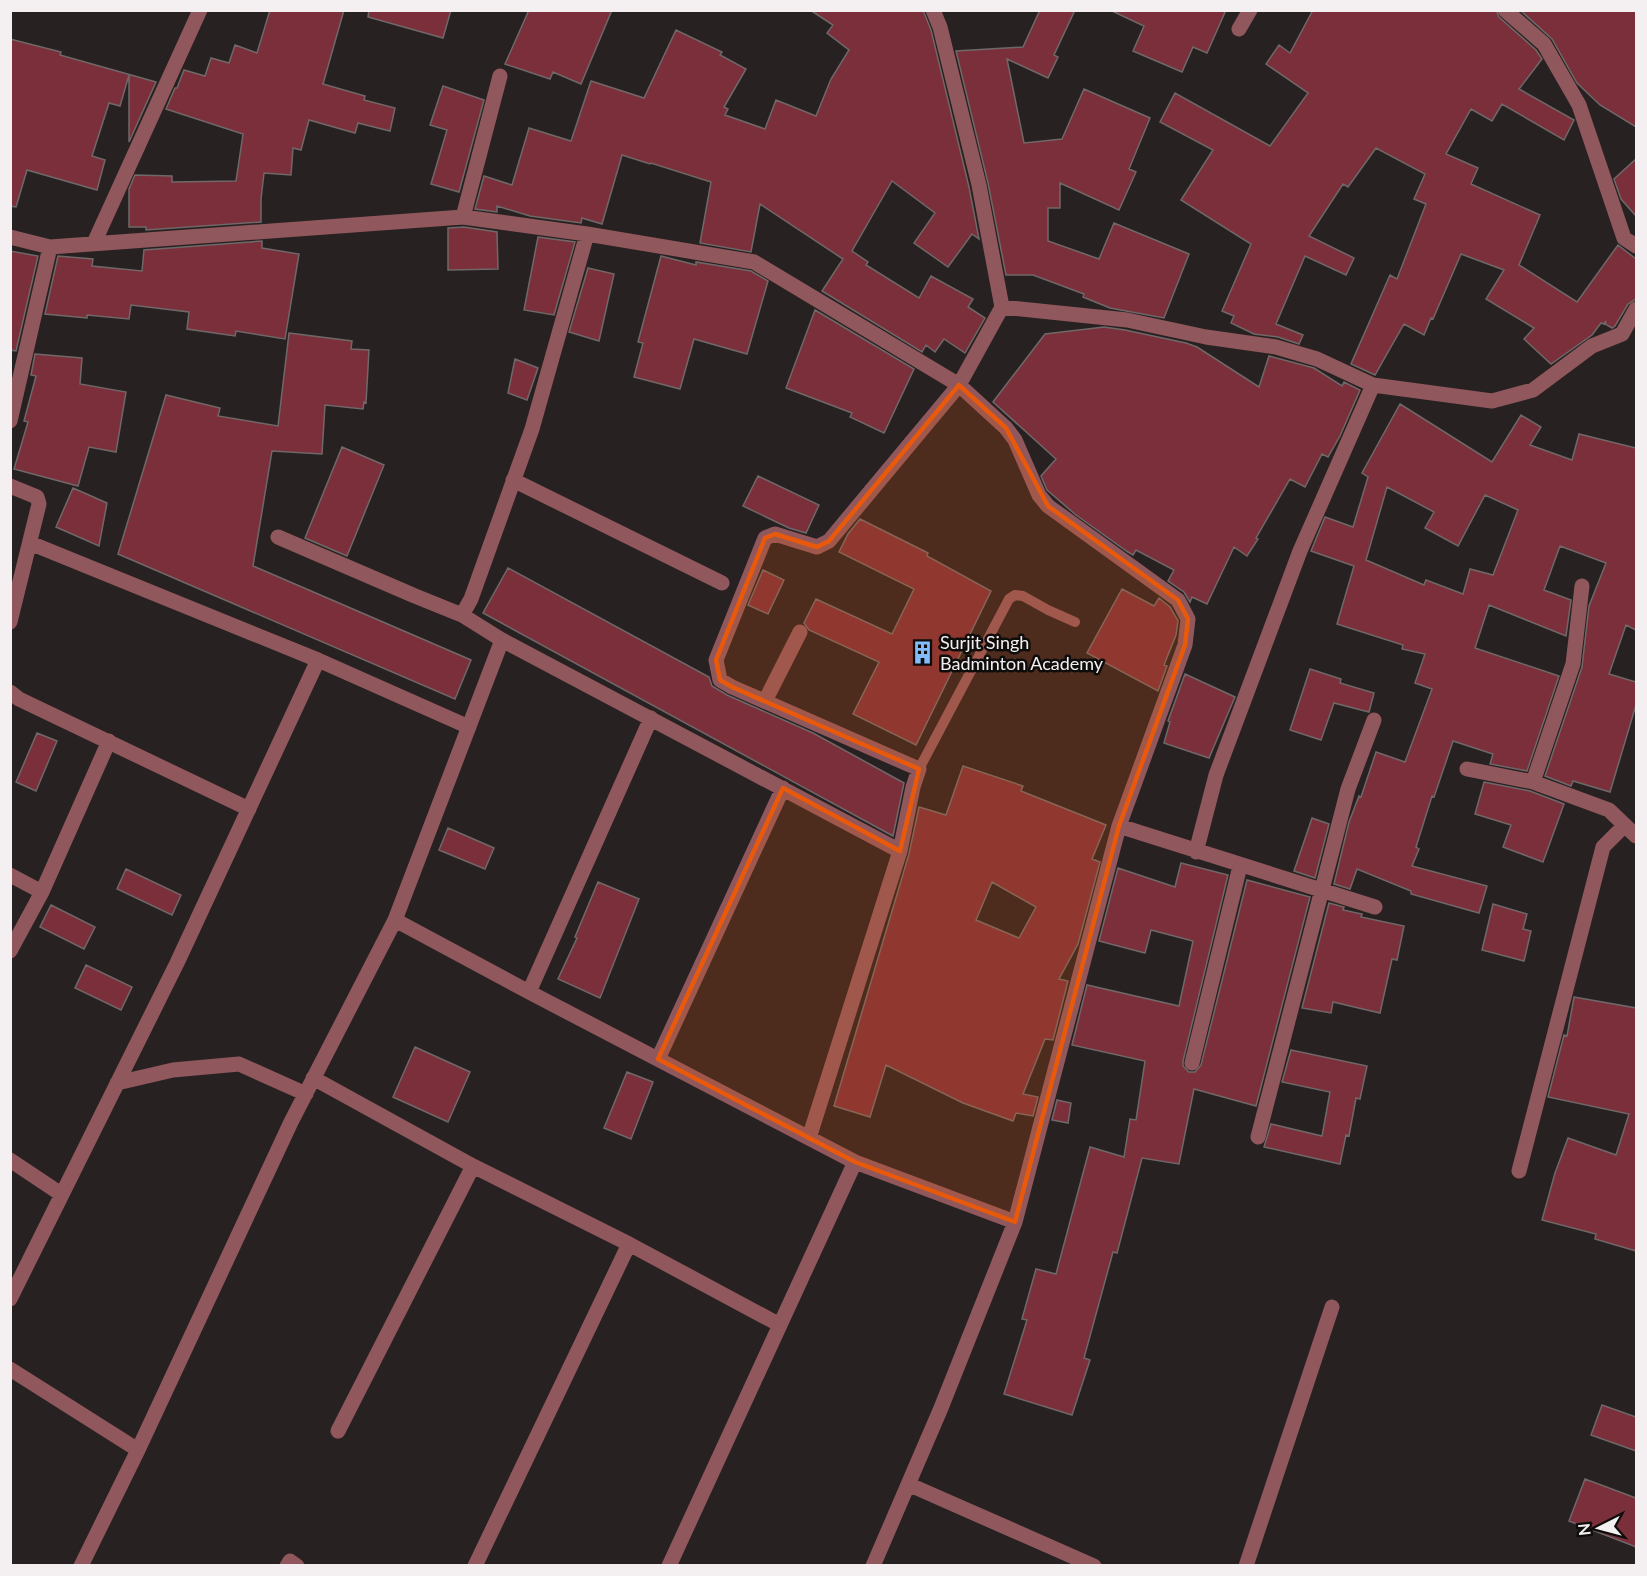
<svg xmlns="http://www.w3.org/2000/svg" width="1647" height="1576" font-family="Lato,sans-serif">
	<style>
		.building { fill: #7b2f3a; stroke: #706868; stroke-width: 1.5; fill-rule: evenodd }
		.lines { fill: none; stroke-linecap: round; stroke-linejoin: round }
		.service { stroke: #90585d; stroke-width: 10 }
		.minor { stroke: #90585d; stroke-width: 15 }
		.marked { fill: #e8590c; fill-opacity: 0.2; stroke: #e8590c; stroke-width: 4.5; stroke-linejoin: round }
		.labels { text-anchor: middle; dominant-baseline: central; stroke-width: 5; stroke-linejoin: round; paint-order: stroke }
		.poi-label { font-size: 18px; fill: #f4eff0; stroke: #0f0c0c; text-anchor: start }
	</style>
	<rect width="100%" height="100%" fill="#282122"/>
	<path class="building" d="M270 10H344L323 84 365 96 364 100 395 108 390 131 358 123 355 133 309 120 301 150 293 148 291 175 264 173 261 199V222L146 230V227H129V189L135 175 172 176V182L236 181 243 134 166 109 175 88H177L184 70 205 76 211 58 229 63 235 45 257 53Z
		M369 10H451L443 38 368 17Z
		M529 10H612L581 84 553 72 550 79 505 64Z
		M810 10H923L931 30 969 187 979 239 972 234 948 267 914 243 935 213 892 181 852 251 868 262 866 265 919 298 931 276 973 299 968 307 985 318 965 353 944 339 935 352 926 345 922 352 822 291 843 259 760 204 751 252 700 243 711 182 651 163 650 164 622 155 602 224 582 218 581 223 530 216 497 206V212L475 209 484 176 512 185 529 128 571 141 591 81 644 98 676 30 722 52 720 55 746 69 724 107 728 109 725 115 765 129 776 100 816 116 831 79 849 50 827 33 833 25Z
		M1040 10H1075L1054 55 1058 57 1048 78 1007 59 1024 143 1062 139 1084 89 1150 118 1129 169 1136 172 1119 210 1060 183V208H1048V241L1099 259 1114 223 1189 254 1164 318 1110 308 1083 297 1084 294 1033 275H1006L988 183 956 51 1023 47Z
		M1110 10H1226L1207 53 1193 47 1182 72 1133 51 1144 26Z
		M1313 10H1496L1499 17 1536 50 1542 59 1519 89 1574 120 1564 140 1502 104 1492 121 1471 109 1446 154 1478 168 1471 184 1540 215 1519 265 1577 302 1618 245 1636 259V299L1628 304 1615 326 1612 328 1605 324 1606 321 1604 324 1601 323 1592 335 1551 364 1524 339 1534 328 1486 299 1504 270 1461 254 1433 319 1431 318 1424 335 1404 324 1375 375 1351 364 1390 275 1397 279 1426 204 1414 199 1425 174 1376 148 1348 187 1343 184 1309 236 1354 258 1346 275 1305 256 1276 324 1303 335 1299 344 1278 337 1254 334 1231 323 1234 316 1222 311 1251 244 1181 200 1213 150 1160 122 1175 93 1270 146 1308 93 1266 64 1279 45 1290 53Z
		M1520 10H1636V127L1600 105 1577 83 1552 39Z
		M10 39 61 52 60 55 156 82 129 142V75L120 106 109 103 92 156 105 160 97 190 27 170 16 207 10 206Z
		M443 86 484 100 459 192 431 184 447 130 430 125Z
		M1636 159V216L1621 199 1614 179Z
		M464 227 497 232 498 269 448 270V228Z
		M538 237 575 242 554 315 524 310Z
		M262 241V248L299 254 285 339 236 331 235 336 187 329 189 312 131 305 129 319 87 315V318L45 314 58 256 93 259 92 266 142 271 144 250Z
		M10 251 38 256 16 351 10 350Z
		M661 256 696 265V262L751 271 768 281 747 354 694 339 680 389 634 377 643 343 638 342Z
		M588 268 614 274 599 341 569 332Z
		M815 310 914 369 884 433 850 417 852 413 786 388Z
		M1104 327 1125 330 1186 343 1197 347 1259 387 1269 356 1314 368 1342 386 1344 382 1360 390 1340 436 1328 457 1322 454 1305 487 1290 479 1256 538 1258 539 1247 556 1234 547 1207 604 1192 597 1190 602 1184 592 1168 581 1174 570 1136 550 1133 555 1128 552 1076 515 1047 490 1041 476 1056 459 993 402 1045 334Z
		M289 333 352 341 351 349 369 350 366 403 364 402 363 409 325 405 322 454 272 451 253 566 471 660 455 699 118 554 166 395 220 408 218 416 278 426Z
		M35 354 82 358 80 384 126 392 116 452 89 447 78 486 14 469 28 422 24 421 36 376 31 375Z
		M515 359 538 368 527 400 508 393Z
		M1400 404 1492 462 1521 415 1541 427 1530 445 1572 460 1579 434 1636 448V630L1626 625 1609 674 1636 682V705L1610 792 1573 781 1571 786 1545 776 1582 667 1589 606 1606 563 1560 546 1544 590 1571 600 1566 636 1489 605 1475 648 1559 676 1527 771 1490 764 1493 754 1453 741 1434 797 1432 796 1416 847 1419 849 1412 866 1487 886 1479 913 1411 894V891L1357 869 1350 889 1334 884 1349 822 1359 796 1361 797 1376 752 1405 762 1432 689 1415 683 1425 654 1402 649 1403 645 1337 624 1354 566 1311 551 1325 517 1353 527 1368 477 1362 473ZM1387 487 1434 512 1425 528 1458 546 1485 495 1518 510 1493 575 1470 569 1463 594 1426 580 1424 585 1366 560Z
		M342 447 384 465 347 556 305 538Z
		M758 476 819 505 806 533 789 528 743 506Z
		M73 488 107 503 99 546 56 527Z
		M860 519 928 553 927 556 991 591 916 745 853 714 879 662 809 630 804 623 816 599 892 634 914 589 839 552 848 534Z
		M508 568 709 677 712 686 727 695 813 733 904 783 893 836 483 613Z
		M763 570 784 580 768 614 748 605Z
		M1122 589 1154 606 1159 598 1170 607 1178 621 1176 635 1164 665 1167 666 1158 691 1087 653Z
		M1310 669 1341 679 1340 683 1374 693 1369 712 1334 703 1321 740 1290 730Z
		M1185 674 1235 697 1209 758 1164 743 1170 722 1168 721Z
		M37 733 57 741 36 791 16 782Z
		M963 766 1023 786 1021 791 1106 825 1092 859 1100 862 1078 944 1059 979 1068 981 1053 1040 1045 1039 1023 1094 1038 1097 1033 1116 1016 1113 1013 1121 963 1103 886 1065 870 1117 834 1106 909 854 919 807 946 815ZM992 882 1036 907 1019 938 976 920Z
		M1484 782 1530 791 1564 804 1543 862 1503 847 1511 825 1475 814Z
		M1312 818 1329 824 1315 878 1294 871Z
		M448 828 494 848 485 869 439 850Z
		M1181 863 1228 875 1183 1061V1066L1189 1072H1195L1201 1065 1247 880 1310 897 1256 1106 1194 1089 1179 1164 1142 1158 1117 1253 1113 1252 1084 1358 1090 1360 1072 1415 1004 1394 1027 1320 1022 1319 1036 1269 1056 1274 1090 1147 1124 1157 1130 1119 1136 1120 1145 1061 1072 1045 1087 985 1179 1006 1193 941 1151 930 1145 953 1099 941 1118 868 1175 887Z
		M126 869 181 895 172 915 117 889Z
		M598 882 639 899 600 998 558 979 577 938 575 937Z
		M1329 903 1344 907 1343 910 1362 914 1361 917 1404 926 1397 960 1392 959 1380 1013 1333 1002 1331 1013 1302 1008Z
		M1493 904 1527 914 1523 929 1531 931 1524 961 1482 950Z
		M51 905 95 927 84 949 40 927Z
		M86 965 132 987 121 1010 75 988Z
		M1574 997 1636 1008V1251L1595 1239 1596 1234 1542 1220 1555 1173 1568 1138 1616 1155 1629 1114 1548 1097 1564 1035 1567 1036Z
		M415 1047 470 1072 448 1122 393 1097Z
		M1291 1050 1367 1066 1360 1099 1356 1098 1349 1136 1346 1135 1340 1164 1264 1147 1271 1124 1322 1136 1330 1092 1282 1082Z
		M627 1072 653 1082 631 1139 604 1128Z
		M1057 1100 1071 1103 1068 1123 1052 1120Z
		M1602 1405 1636 1417V1451L1591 1435Z
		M1585 1479 1636 1498V1547L1569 1521Z"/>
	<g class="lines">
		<path class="service" d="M919 769 1009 599 1015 595 1023 596 1048 610 1075 622"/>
		<path class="minor" d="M1505 10 1544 44 1579 105 1624 238 1636 246
			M1239 29 1250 10
			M463 217 500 76
			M10 237 50 247 463 217 587 234 754 262 959 385 1006 428 1015 440 1039 495 1048 506 1178 600 1188 619 1185 645 1119 826 1015 1222 941 1408 873 1566
			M94 243 200 10
			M1002 307 1127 320 1206 337 1276 347 1317 359 1373 385 1492 401 1533 390 1592 346 1622 334 1636 309
			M10 421 50 247
			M513 480 722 583
			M10 486 37 497 39 504 10 622
			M278 537 415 596 462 615 502 640 900 851
			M30 543 318 660 469 727
			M462 615 471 599 532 429 587 234
			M10 692 19 699 249 809
			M765 701 800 632
			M1467 769 1533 782 1609 810 1636 836
			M1533 782 1573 664 1582 586
			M1119 826 1375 907
			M1196 852 1216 775 1300 551 1373 385
			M10 875 42 892
			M395 920 529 992 855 1162 1015 1222
			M10 951 42 892 109 741
			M529 992 651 718
			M658 1059 783 788
			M1192 1063 1240 866
			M313 1078 473 1166 629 1244 780 1325
			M117 1083 173 1070 239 1064 306 1094
			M1258 1137 1348 789 1374 720
			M809 1138 900 851 913 787 919 769 732 687 720 680 716 660 765 538 775 534 817 547 829 541 959 385 1002 307 979 185 940 27 933 10
			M10 1160 61 1194
			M1519 1171 1603 847 1625 825
			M10 1299 177 963 318 660
			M10 1369 138 1450
			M338 1431 473 1166
			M910 1485 1094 1566
			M81 1566 138 1450 291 1122 395 920 502 640
			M287 1566 290 1561 297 1566
			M475 1566 629 1244
			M669 1566 855 1162
			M1246 1566 1332 1307"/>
	</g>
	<path class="marked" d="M959 385 1006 428 1048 506 1178 600 1188 619 1185 645 1119 826 1015 1222 855 1162 658 1059 783 788 900 851 919 769 732 687 720 680 716 660 765 538 775 534 817 547 829 541Z"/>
	<defs>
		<symbol id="building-bare" viewBox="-9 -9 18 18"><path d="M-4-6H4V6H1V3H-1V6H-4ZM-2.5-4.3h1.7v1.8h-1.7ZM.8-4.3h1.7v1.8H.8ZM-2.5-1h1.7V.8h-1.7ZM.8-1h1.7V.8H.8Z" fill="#83bcfb" stroke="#0f0c0c" stroke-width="2.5" paint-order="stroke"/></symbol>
	</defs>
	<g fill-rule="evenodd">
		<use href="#building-bare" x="906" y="636" width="33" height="33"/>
	</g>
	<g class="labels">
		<g class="poi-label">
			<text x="940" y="642">Surjit Singh<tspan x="940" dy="21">Badminton Academy</tspan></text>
		</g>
	</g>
	<rect width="1647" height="1576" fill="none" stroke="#f4eff0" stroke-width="24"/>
	<g transform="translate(1599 1528) rotate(264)" stroke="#0f0c0c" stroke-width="4.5" paint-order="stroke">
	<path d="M0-4.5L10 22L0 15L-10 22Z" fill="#f4eff0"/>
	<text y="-9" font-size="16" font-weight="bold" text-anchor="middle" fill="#f4eff0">N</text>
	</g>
</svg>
